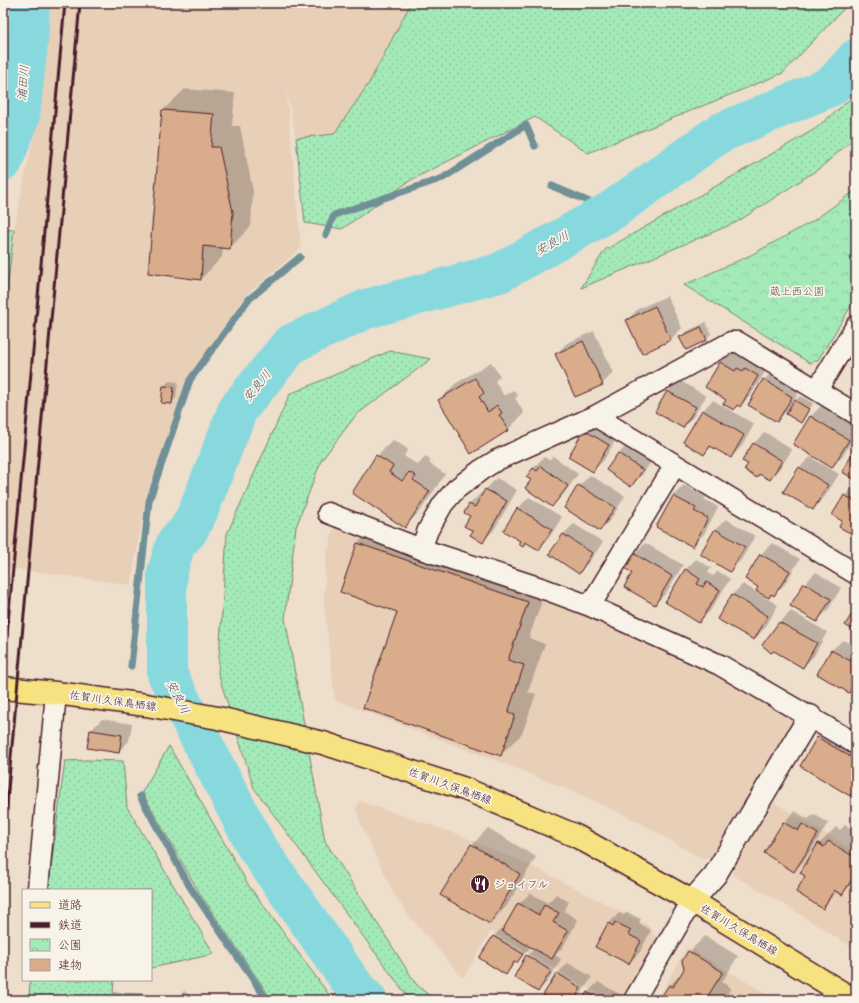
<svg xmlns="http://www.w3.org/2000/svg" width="859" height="1003" font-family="'Comic Neue','Klee One',sans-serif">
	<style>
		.built { fill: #e8cfb8 }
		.grass { fill: url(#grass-dots); stroke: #768472 }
		.park { fill: url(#park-crowns); stroke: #768472 }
		.shadow { fill: #0003 }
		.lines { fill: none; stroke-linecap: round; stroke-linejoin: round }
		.stream { stroke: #6f8f96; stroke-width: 7 }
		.river { stroke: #88d9de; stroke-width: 40 }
		.building { fill: #d9ac8b; stroke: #4a1f2b }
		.street-casing { stroke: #4a1f2b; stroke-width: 23 }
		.secondary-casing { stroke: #4a1f2b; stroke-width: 25 }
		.primary-casing { stroke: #4a1f2b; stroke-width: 25 }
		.street { stroke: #f7f3e8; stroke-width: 20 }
		.secondary { stroke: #f7f3e8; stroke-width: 22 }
		.primary { stroke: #f7e281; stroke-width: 22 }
		.rail { stroke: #4a1f2b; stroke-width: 3 }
		.labels { text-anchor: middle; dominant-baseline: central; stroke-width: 3.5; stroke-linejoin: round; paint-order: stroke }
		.park-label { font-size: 11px; fill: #60524e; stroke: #f7f3e8 }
		.street-label { font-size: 11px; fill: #4a1f2b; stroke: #f7f3e8 }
		.poi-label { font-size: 11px; fill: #4a1f2b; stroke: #f7f3e8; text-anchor: start }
		.water-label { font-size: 12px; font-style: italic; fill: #5a4e58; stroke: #f7f3e8 }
	</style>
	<defs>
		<pattern id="grass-dots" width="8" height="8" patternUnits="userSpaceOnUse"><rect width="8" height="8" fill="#a3eab8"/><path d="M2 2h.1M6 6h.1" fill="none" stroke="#8ec89e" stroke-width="1.8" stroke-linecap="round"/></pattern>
		<pattern id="park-crowns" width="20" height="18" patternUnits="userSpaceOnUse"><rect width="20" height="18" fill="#a3eab8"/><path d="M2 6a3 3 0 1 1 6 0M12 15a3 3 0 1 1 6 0" fill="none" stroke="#8ec89e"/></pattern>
	</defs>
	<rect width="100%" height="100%" fill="#eedecc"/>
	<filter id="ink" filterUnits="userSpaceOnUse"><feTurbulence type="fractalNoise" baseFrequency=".025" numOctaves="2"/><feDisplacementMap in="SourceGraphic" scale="8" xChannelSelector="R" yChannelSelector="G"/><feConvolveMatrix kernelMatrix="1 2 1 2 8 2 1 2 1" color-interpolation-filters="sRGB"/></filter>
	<g filter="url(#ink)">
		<path class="built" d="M46 3H411L369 83 334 134 296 138 286 87 301 248 245 296 186 382 145 500 131 585 3 567V329L14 229 33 139Z
			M334 528 539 598 603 623 724 679 788 715 792 723 713 857 702 859 641 823 579 794 508 765 335 700 324 601 326 559Z
			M770 800 856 852V950L787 906 733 875V866Z
			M359 801 457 834 532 866 649 926 656 940 620 1000H608L491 931 463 978 409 916 394 894 360 822 356 808Z
			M687 947 740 978 776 1000H657Z"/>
		<path class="grass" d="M411 3H849L783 73 588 153 535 117 411 180 342 229 305 223 296 138 334 134 369 83Z
			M856 94V137L820 168 737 222 581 288 605 250 815 129Z
			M390 351 431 359 356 415 321 461 296 527 285 618 325 841 416 984 434 1000H410L254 788 218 673 227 534 290 394Z
			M169 746 249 886 333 1000H272L200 894 142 792Z
			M87 760 123 761 127 807 214 954 151 968V890H48L65 761Z
			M30 980H114L113 993 142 994 139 1000H29Z"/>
		<path class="park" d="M856 190V298L818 360 810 363 684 285 751 255 813 221Z
			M14 229 3 329V231Z"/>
		<path class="shadow" d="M185 89 235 93 232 126H240L253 191 251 226 230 248 223 247 222 257 201 279 149 272 163 110Z
			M667 296 682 328 671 339 627 320 638 309Z
			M706 322 711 334 706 339 681 337 686 332Z
			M594 331 613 373 602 384 556 354 567 343Z
			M731 351 746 360 749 358 769 365 751 395 740 406 738 404 733 409 727 399 720 362Z
			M491 362 500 376 495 381 504 396 514 390 518 396 515 398 524 413 508 430 439 401 455 384Z
			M775 369 803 386 793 402 800 396 813 403 806 416 800 421 790 408 777 421 764 380Z
			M679 380 706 396 694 416 683 427 656 412 668 391Z
			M169 381 178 382 176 398 171 403 162 402 164 386Z
			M713 400 754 424 742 446 731 457 712 446 704 454 702 411Z
			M822 405 856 426V434L843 456 832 467 794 444 811 416Z
			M596 420 619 434 604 460 593 471 585 431Z
			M765 432 792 450 780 468 769 479 760 474 757 477 749 464 743 460 754 443Z
			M393 440 408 449 404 456 418 465 426 456 431 460 429 463 445 474 421 510 405 527 377 456Z
			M629 443 653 459 642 475 631 486 618 454Z
			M553 456 578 474 563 495 552 506 532 480 527 477 533 468 544 457 549 460Z
			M810 457 839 474 824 498 813 509 799 468Z
			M590 475 625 496 611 519 600 530 565 508 579 486Z
			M497 478 517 490 494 530 483 541 474 530 471 516 466 512 470 504 481 493 483 495 486 489Z
			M684 485 706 497 704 499 718 507 704 534 693 545 658 527 673 496Z
			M856 485V535L844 521 834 515 845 496Z
			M529 497 562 517 549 538 538 549 526 542 523 546 521 540 505 530 518 508Z
			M726 519 755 536 741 560 730 571 715 530Z
			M379 522 549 580 529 638 545 644 528 692 536 694 522 734 500 755 398 611 342 591 358 543Z
			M574 524 603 542 589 562 578 573 563 534Z
			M645 543 683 565 666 593 655 604 634 554Z
			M772 543 800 559 785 584 774 595 772 594 769 597 760 587 747 579 761 554Z
			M696 559 711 568 708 573 713 576 718 571 730 579 710 611 699 622 685 570Z
			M816 572 841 588 828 610 817 621 791 605 805 583Z
			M743 584 778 605 765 628 754 639 732 595Z
			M791 611 827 632 814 656 803 667 763 645 780 622Z
			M843 640 856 647V684L849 691 832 650Z
			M102 719 132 724 129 741 118 752 88 747 91 730Z
			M829 727 856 742V789L850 795 801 766 818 738Z
			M795 811 808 819 814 814 828 823 805 860 794 871 765 853 784 822Z
			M845 825 856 832V880L842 894 838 891 822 907 806 876 801 873 819 844 836 827 840 830Z
			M488 828 536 857 506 907 490 923 472 845Z
			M530 893 548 903 556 894 569 902 564 911 578 920 563 947 555 955 561 959 549 980 538 991 527 956 535 948 531 946 527 951 506 973 480 957 494 936 505 925 506 926 519 904Z
			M627 912 641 919 639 923 651 930 640 952 629 963 608 924 619 913 624 915Z
			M705 936 738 956 722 982 731 988 724 1000H660L670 985 683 972 689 952Z
			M568 963 592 977 577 1000H553L557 974Z
			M598 982 621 995 618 1000H583L587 993Z
			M184 991 196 1000H175Z"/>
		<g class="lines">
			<path class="stream" d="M552 186 611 211
				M326 235 334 215 443 178 526 125 535 146
				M131 666 149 501 190 380 248 300 300 257
				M140 796 190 887 267 1000"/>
			<path class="river" d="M3 161 20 116 28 42 30 3
				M367 1000 356 989 256 846 167 674V573L176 543 188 531 198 512 238 409 291 344 366 309 499 273 611 211 720 133 832 86 856 59"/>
		</g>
		<path class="building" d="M162 110 214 114 211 147H219L233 212 230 249 203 246 201 280 148 273Z
			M655 306 671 340 642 354 626 320Z
			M701 327 707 340 686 350 679 337Z
			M583 341 603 385 575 397 555 354Z
			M856 351V364L850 360Z
			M720 362 735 371 737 368 743 371 745 368 758 376 740 407 737 405 734 410 723 404 726 400 705 387Z
			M475 378 484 393 479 397 488 412 497 405 502 413 499 415 509 430 471 454 438 400Z
			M763 379 792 397 777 422 748 405Z
			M163 386 174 387 172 404 161 403Z
			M667 391 696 407 683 428 655 412Z
			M794 400 809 409 801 423 786 414Z
			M702 410 744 435 731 458 710 446 704 455 683 442Z
			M810 416 849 440 832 468 793 444Z
			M584 430 609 445 593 472 568 457Z
			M753 443 782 461 770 480 759 474 757 478 744 470 748 464 742 461Z
			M856 447V480L842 472Z
			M618 453 643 470 631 487 606 470Z
			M376 455 393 466 389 472 402 481 409 472 416 476 413 480 430 491 405 528 352 493Z
			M541 466 568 486 552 507 525 488 531 480 526 477 533 468 537 471Z
			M799 467 828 485 813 510 783 492Z
			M578 485 615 507 600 531 564 508Z
			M485 489 507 501 483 543 470 535 473 531 464 526 470 516 464 513 469 504 475 507Z
			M844 495 856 502V536L839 527 842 521 832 515Z
			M673 496 696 508 694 511 708 518 693 547 656 527Z
			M517 508 552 529 539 550 525 542 523 547 518 544 520 541 503 531Z
			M715 529 745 547 730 572 700 554Z
			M563 534 592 553 579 574 549 554Z
			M357 543 528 602 508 660 524 665 508 713 515 715 501 756 363 708 397 612 340 592Z
			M633 553 672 576 655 605 624 587 632 573 625 568Z
			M760 554 790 571 774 596 771 594 769 598 756 591 758 587 745 579Z
			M685 569 700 579 697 584 703 587 706 582 720 590 699 623 665 602Z
			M804 583 831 599 817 622 790 606Z
			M732 594 768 616 754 640 717 619Z
			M856 607V632L845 625Z
			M779 622 817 643 803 668 774 651 771 653 762 645Z
			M831 650 856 664V680L849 693 817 674Z
			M90 730 122 735 119 753 87 748Z
			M817 737 856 760V787L850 796 800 766Z
			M783 822 798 831 802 824 818 834 794 872 764 853Z
			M828 841 856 858 855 865 856 866V873L842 895 834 890 823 909 796 892 805 876 800 873 818 843 824 847Z
			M471 844 520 874 490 924 440 895Z
			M518 903 539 915 544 905 559 913 553 922 568 931 552 959 502 931Z
			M615 922 631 930 628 934 641 941 629 964 595 947 608 923 613 926Z
			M493 936 523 954 517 963 514 962 506 975 479 958Z
			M688 951 723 972 706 999 708 1000H659L669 985 673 987 684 969 682 961Z
			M526 955 551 971 538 992 514 977Z
			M557 973 581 988 574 1000H551L543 995Z
			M587 992 600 1000H582Z"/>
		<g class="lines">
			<defs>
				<path id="street" d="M817 390 856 326
					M595 416 856 574
					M328 513 421 549 547 590 590 606 720 665 856 744
					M421 549 428 530 443 504 456 489 481 470 497 460 595 416 731 342H738L856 414
					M590 606 675 465
					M38 888 56 693
					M634 1000 692 901"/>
				<path id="secondary" d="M692 901 715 875 810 716"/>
				<path id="primary" d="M3 688 56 693 146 705 218 718 323 743 465 789 576 836 692 901 854 1000"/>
			</defs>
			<use href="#street" class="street-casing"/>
			<use href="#secondary" class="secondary-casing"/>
			<use href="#primary" class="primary-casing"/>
			<use href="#street" class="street"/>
			<use href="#secondary" class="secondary"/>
			<use href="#primary" class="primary"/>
			<path class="rail" d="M3 677 65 3
				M3 844 80 3"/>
		</g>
	</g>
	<defs>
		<symbol id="restaurant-disc" viewBox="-11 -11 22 22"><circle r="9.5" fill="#4a1f2b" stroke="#f7f3e8"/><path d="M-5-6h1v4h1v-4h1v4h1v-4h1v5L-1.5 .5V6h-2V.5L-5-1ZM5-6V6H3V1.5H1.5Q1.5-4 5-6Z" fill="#fff"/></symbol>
	</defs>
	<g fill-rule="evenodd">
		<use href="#restaurant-disc" x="469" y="873" width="22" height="22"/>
	</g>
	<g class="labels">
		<g class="park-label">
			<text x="797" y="291">蔵上西公園</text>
		</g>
		<g class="street-label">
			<text transform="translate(113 701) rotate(8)">佐賀川久保鳥栖線</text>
			<text transform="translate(450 786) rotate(20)">佐賀川久保鳥栖線</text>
			<text transform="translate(739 930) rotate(31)">佐賀川久保鳥栖線</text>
		</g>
		<g class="poi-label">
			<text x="494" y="884">ジョイフル</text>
		</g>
		<g class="water-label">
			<text transform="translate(23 83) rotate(-85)">浦田川</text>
			<text transform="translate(552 243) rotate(-29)">安良川</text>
			<text transform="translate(257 386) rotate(-51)">安良川</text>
			<text transform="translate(178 697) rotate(63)">安良川</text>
		</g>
	</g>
	<rect width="859" height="1003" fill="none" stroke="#f7f3e8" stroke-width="16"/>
	<rect x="8" y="8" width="843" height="987" fill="none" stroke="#4a1f2b" stroke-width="1.5" filter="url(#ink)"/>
	<rect x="22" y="889" width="130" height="92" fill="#f7f3e8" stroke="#b29e9c"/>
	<rect x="30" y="902" width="20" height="6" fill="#f7e281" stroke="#b29e9c"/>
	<text x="58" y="909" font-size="12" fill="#4a1f2b">道路</text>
	<rect x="30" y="922" width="20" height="6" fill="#4a1f2b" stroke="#b29e9c"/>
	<text x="58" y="929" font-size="12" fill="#4a1f2b">鉄道</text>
	<rect x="30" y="939" width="20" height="12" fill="url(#park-crowns)" stroke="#b29e9c"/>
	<text x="58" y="949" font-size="12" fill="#4a1f2b">公園</text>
	<rect x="30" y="959" width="20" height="12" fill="#d9ac8b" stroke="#b29e9c"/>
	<text x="58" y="969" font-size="12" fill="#4a1f2b">建物</text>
</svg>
